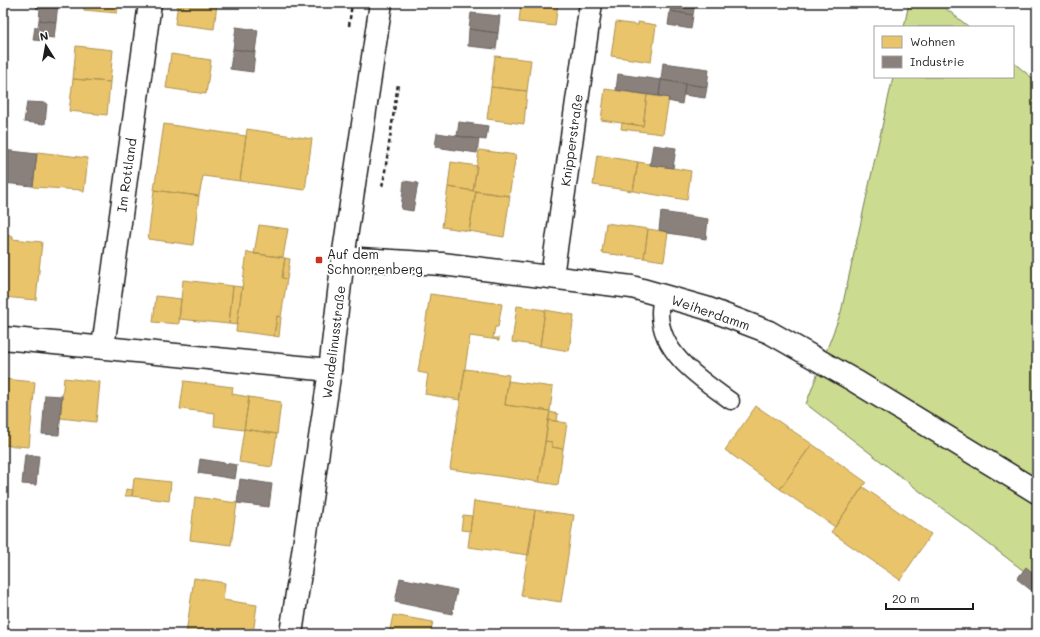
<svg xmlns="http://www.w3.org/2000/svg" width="1040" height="637" font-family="Mali,sans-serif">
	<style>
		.green { fill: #cbdb8f; stroke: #747c56 }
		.homes { fill: #e9c46a; stroke: #ac9253 }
		.industry { fill: #8a817c; stroke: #69635f }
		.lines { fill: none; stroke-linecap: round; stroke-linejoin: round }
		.service-casing { stroke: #1c1c1c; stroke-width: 19 }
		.minor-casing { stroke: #1c1c1c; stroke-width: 25 }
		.secondary-casing { stroke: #1c1c1c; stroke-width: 25 }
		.path { stroke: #1c1c1c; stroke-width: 2.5; stroke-dasharray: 4 3; stroke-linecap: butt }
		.service { stroke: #fff; stroke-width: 16 }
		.minor { stroke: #fff; stroke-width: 22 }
		.secondary { stroke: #fff; stroke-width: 22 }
		.poi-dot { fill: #c8321e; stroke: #fff; stroke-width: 1.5 }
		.labels { text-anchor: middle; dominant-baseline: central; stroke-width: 4; stroke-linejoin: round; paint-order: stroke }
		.street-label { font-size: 13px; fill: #1c1c1c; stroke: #fff }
		.poi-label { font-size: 13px; fill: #1c1c1c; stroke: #fff; text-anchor: start }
	</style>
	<rect width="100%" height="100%" fill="#fff"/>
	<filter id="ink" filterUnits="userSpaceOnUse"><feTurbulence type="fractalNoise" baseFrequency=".025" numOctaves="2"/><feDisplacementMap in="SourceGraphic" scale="8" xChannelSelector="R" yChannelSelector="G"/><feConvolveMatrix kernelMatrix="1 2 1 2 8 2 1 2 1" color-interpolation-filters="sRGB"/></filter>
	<g filter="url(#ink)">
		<path class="green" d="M909 3H939L969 27H904Z
			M1013 62 1037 82V581L806 404 841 312 893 77H1013Z"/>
		<path class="homes" d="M84 3H118L117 13 84 10Z
			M178 3H217L214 29 175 24Z
			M521 3H558L555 26 519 22Z
			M616 22 638 25V22L656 25 651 62 611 56Z
			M76 46 113 50 110 82 73 79Z
			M171 54 211 60 206 94 166 88Z
			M495 56 531 60 527 91 491 87Z
			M73 79 110 82 107 115 69 111Z
			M491 87 527 91 524 124 487 119Z
			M605 89 647 95 643 126 601 120Z
			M647 95 669 98 663 134 621 129 622 123 643 126Z
			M164 124 246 136 240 181 203 176 199 196 154 190Z
			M247 129 312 139 305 190 240 181Z
			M479 150 516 155 509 196 473 191Z
			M37 152 88 158 84 192H83V190L33 187Z
			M597 155 638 162 633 191 593 185Z
			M451 162 477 166 473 191 448 187Z
			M638 162 691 171 687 200 633 191Z
			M448 187 476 191 469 231 442 227Z
			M154 190 199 196 193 245 148 239Z
			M476 191 510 196 504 237 469 231Z
			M606 223 648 229 644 258 602 253Z
			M259 225 288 229 283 257 254 254Z
			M648 229 668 232 664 261 644 258Z
			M3 235 13 236 12 239 42 242 36 300 3 297Z
			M247 252 285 258 282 278 287 279 281 317 277 316 274 336 236 331Z
			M285 258 290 259 287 279 282 278Z
			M183 280 233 286 229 324 179 319Z
			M233 286 242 287 237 325 229 324Z
			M430 294 502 304 498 327H495L493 338H499V341H497L498 340 470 336 460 400 425 394 428 374 418 372Z
			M156 296 181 299 179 324 153 322Z
			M517 306 545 310 540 346 512 342Z
			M545 310 574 315 569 351 540 346Z
			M277 316 281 317 279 337 274 336Z
			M465 369 509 375 505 405 550 411 539 482 450 469Z
			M64 378 100 382 96 422 60 418Z
			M3 379 35 382 29 447 3 445Z
			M184 381 233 387 232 394 249 397 244 430 214 426 215 413 180 409Z
			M508 381 553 387 550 411 505 405Z
			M249 397 281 402 277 434 244 429Z
			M756 406 812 444 780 489 725 450Z
			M550 412 558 414 557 421 548 420Z
			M548 420 567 423 563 449 552 447V442L545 441Z
			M244 429 277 434 272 467 239 462Z
			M545 441 552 442V447L563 449 558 485 539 482Z
			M812 444 866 482 835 527 780 489Z
			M134 478 171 482 169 501 132 496Z
			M863 487 931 534 900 580 831 532Z
			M126 489 133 490 132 496H125Z
			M195 497 237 503 231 545 190 540Z
			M474 501 535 510 529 555 468 547Z
			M535 510 574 515 561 602 521 596Z
			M463 515 472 516 470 531 461 530Z
			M194 578 225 583 223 600 257 605 253 634H186Z
			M393 615 433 622 430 634H389Z"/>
		<path class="industry" d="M37 3H58L56 22 39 20 40 9 36 8Z
			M671 3H695L693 15 670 11Z
			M670 11 693 15 691 29 668 25Z
			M471 13 500 16 498 33 469 29Z
			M39 20 56 22 54 38 46 37V41L33 40 35 27H38Z
			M236 27 258 30 255 52 233 49Z
			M469 29 498 33 496 49 468 46Z
			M233 49 255 52 253 72 230 69Z
			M663 63 709 69 707 87 661 80Z
			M618 74 661 80 659 96 616 90Z
			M661 80 685 84 682 104 668 101 669 98 659 96Z
			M685 84 707 87 705 98 684 95Z
			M27 102 47 103 45 124 24 122Z
			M459 122 488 126 486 140 457 136Z
			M437 133 479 139 477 153 435 147Z
			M653 145 676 148 673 168 650 165Z
			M3 150 37 154 33 186 3 183Z
			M404 181 418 183 413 211 401 209Z
			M661 212 708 219 706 239 668 233V232L659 230Z
			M45 395 62 396 59 435 42 434Z
			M25 454 39 456 36 485 22 484Z
			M200 459 237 465 235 479 198 473Z
			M240 479 272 484 269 507 237 503Z
			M1026 567 1037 576V595L1017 579Z
			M400 578 457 590 452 614 395 602Z"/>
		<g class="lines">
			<defs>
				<path id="service" d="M662 295C661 301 660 307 660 313 660 354 702 380 731 401"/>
				<path id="minor" d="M343 258 442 264 632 287 706 308 769 332 855 381 1037 492
					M552 276 591 3
					M3 338 330 370
					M103 347 150 3"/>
				<path id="secondary" d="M291 634 330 370 343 258 381 3"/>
			</defs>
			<use href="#service" class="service-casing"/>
			<use href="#minor" class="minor-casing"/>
			<use href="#secondary" class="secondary-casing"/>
			<path class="path" d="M349 26 352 3
				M382 186 384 178 398 84"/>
			<use href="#service" class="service"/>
			<use href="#minor" class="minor"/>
			<use href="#secondary" class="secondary"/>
		</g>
	</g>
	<rect class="poi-dot" x="315" y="256" width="8" height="8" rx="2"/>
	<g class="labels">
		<g class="street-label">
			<text transform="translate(571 140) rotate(-82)">Knipperstraße</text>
			<text transform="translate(126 175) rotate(-82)">Im Rottland</text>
			<text transform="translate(711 312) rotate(19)">Weiherdamm</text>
			<text transform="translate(333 342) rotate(-83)">Wendelinusstraße</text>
		</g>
		<g class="poi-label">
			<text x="327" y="253">Auf dem<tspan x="327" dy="15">Schnorrenberg</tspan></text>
		</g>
	</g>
	<rect width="1040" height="637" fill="none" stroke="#fff" stroke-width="16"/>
	<rect x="8" y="8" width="1024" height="621" fill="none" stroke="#1c1c1c" stroke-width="1.5" filter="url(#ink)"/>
	<rect x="874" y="26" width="140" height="52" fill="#ffffff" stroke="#a4a4a4"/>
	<rect x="882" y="36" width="20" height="12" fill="#e9c46a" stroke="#a4a4a4"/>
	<text x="910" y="46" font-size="12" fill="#1c1c1c">Wohnen</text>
	<rect x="882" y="56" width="20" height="12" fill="#8a817c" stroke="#a4a4a4"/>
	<text x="910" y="66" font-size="12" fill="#1c1c1c">Industrie</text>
	<g transform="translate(46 46) rotate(349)" stroke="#ffffff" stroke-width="3" paint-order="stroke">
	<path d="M0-3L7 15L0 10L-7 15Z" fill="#1c1c1c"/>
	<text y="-6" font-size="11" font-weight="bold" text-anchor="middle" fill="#1c1c1c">N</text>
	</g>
	<path d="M886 603v6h87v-6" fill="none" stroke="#1c1c1c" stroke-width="2"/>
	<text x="892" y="603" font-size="12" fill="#1c1c1c" stroke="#ffffff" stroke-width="3" paint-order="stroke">20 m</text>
</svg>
